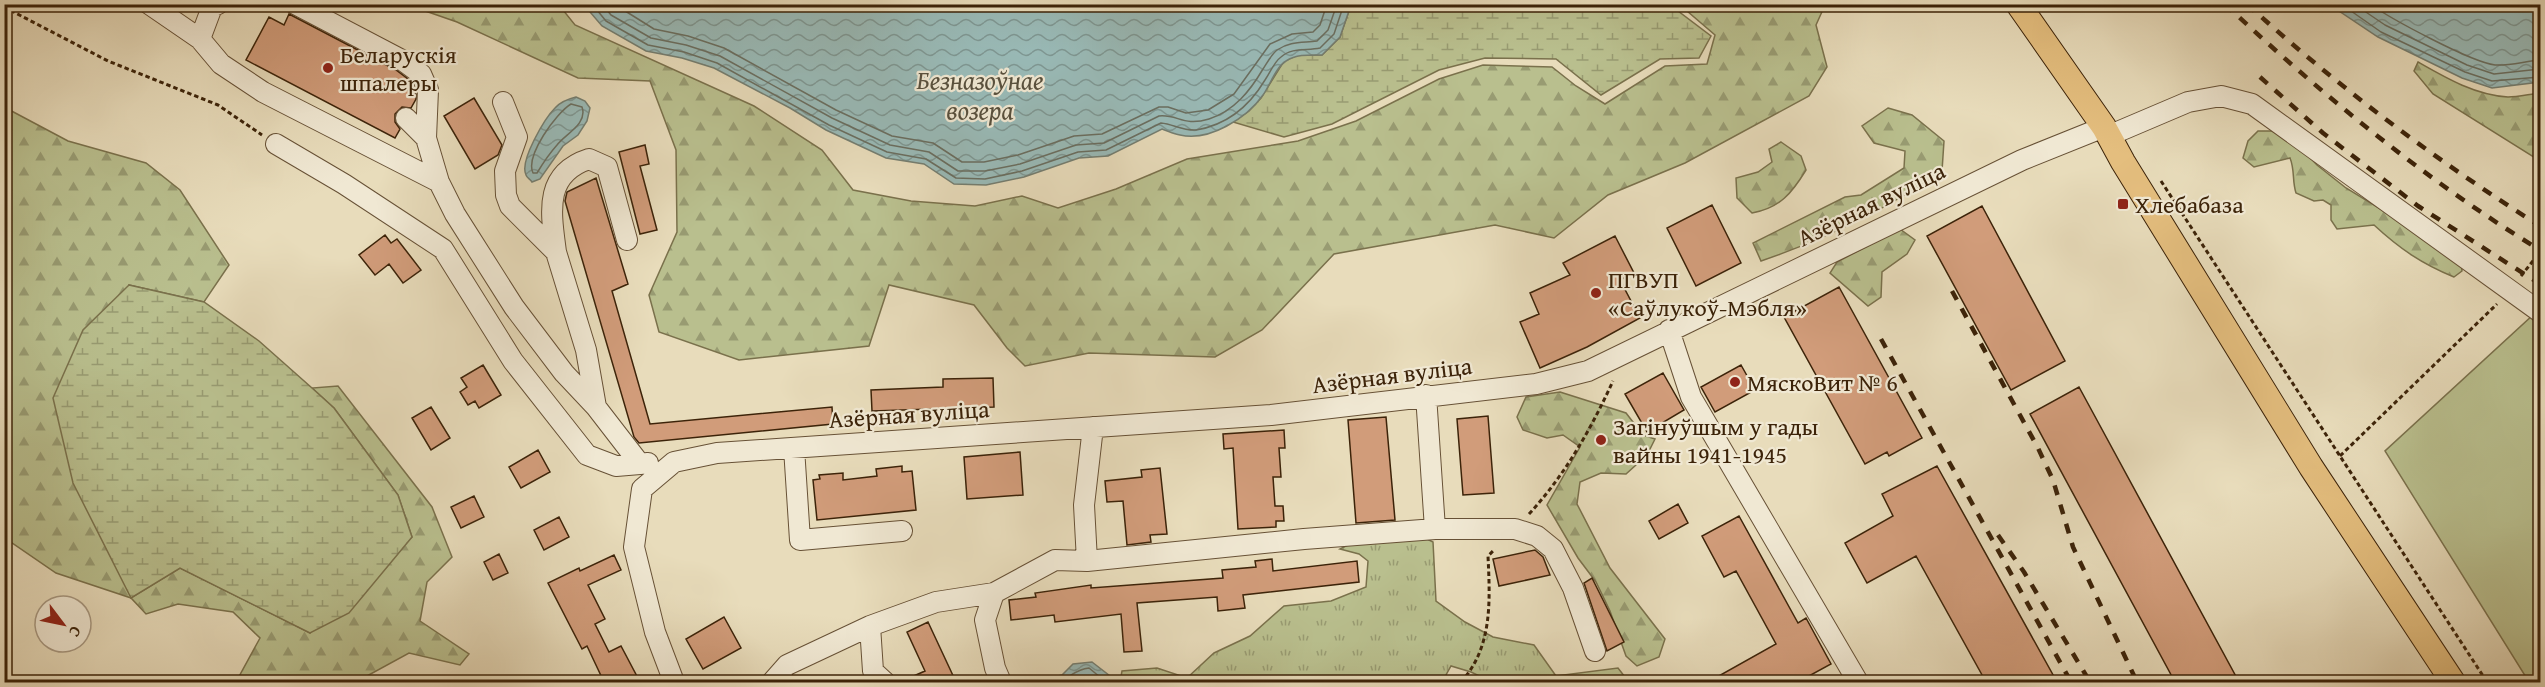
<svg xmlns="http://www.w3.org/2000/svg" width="2545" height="687" font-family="'Gentium Book Plus',serif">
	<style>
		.grass { fill: url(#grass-tufts); stroke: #7a714c; stroke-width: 1.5 }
		.forest { fill: url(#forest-firs); stroke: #7a714c; stroke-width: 1.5 }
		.wetland { fill: url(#wetland-marsh); stroke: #7a714c; stroke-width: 1.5 }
		.garden { fill: #b9bf8e; stroke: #7a714c; stroke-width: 1.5 }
		.water { fill: url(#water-waves); stroke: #747e71; stroke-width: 1.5 }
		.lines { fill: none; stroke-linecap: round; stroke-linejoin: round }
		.shore { stroke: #6a6e60; stroke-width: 1.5 }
		.building { fill: #d19c7a; stroke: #3c2309; stroke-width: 1.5 }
		.minor-casing { stroke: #675136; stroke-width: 22 }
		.major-casing { stroke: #3c2309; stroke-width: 26 }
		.path { stroke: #3c2309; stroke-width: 3; stroke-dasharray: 4.5 3; stroke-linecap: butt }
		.minor { stroke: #f0e8d3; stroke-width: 20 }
		.major { stroke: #e4be7e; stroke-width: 24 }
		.rail { stroke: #3c2309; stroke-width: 4.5; stroke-dasharray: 10 10; stroke-linecap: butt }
		.poi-dot { fill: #8f2418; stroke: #f0e8d3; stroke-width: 2 }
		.labels { text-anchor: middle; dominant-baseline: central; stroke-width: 4.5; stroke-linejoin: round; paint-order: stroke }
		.poi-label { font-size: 24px; fill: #3c2309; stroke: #f0e8d3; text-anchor: start }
		.street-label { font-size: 24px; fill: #3c2309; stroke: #f0e8d3 }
		.water-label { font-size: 26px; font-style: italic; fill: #58503d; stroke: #f0e8d3 }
	</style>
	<defs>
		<pattern id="grass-tufts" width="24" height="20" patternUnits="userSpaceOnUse" patternTransform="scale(1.5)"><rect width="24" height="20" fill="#b9bf8e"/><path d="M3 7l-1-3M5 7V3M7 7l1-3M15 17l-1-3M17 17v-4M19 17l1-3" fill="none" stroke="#989b72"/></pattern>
		<pattern id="forest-firs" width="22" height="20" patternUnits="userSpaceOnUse" patternTransform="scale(1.5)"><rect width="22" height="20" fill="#b9bf8e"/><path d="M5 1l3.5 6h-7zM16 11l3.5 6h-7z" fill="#989b72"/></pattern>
		<pattern id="wetland-marsh" width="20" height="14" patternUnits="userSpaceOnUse" patternTransform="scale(1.5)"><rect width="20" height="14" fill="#b9bf8e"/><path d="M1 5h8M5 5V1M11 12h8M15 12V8" fill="none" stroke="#989b72"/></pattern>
		<pattern id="water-waves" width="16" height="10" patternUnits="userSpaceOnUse" patternTransform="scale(1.5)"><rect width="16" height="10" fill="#99bab7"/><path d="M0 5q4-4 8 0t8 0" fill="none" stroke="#7e9793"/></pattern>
	</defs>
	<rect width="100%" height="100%" fill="#e8dcbb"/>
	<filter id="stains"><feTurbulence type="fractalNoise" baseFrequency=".00333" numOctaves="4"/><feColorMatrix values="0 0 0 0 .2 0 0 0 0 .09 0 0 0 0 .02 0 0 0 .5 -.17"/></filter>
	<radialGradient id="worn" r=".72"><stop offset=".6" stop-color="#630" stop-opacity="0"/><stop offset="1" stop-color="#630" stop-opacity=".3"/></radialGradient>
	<path class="grass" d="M1421 536 1433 542 1436 601 1465 622 1493 637 1534 645 1556 676 1618 668 1625 677 1616 682H1492L1471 672 1451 666 1442 682H1120L1122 671 1157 668 1187 678 1214 653 1250 636 1284 606 1331 601 1366 587 1368 561 1359 554 1340 549 1363 537Z"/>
	<path class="forest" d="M408 5H559L575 25 754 106 822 150 853 190 911 201 975 206 1022 196 1058 208 1116 189 1187 159 1298 141 1356 121 1439 79 1483 65 1552 67 1576 86 1605 104 1665 66 1707 64 1715 35 1680 5H1825L1816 25 1827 67 1809 96 1685 163 1608 195 1554 238 1495 225 1334 254 1262 330 1215 357 1089 353 1025 366 1007 348 974 305 889 285 869 346 739 360 659 332 649 295 677 232 676 150 650 81 578 78 457 22Z
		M2418 62C2446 78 2475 95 2508 97 2518 97 2530 94 2540 93V161L2433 94 2414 71Z
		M4 107 68 141 146 163 180 190 229 265 204 302 129 285 131 598 180 568 310 633 412 537 398 495 334 408 312 388 338 386 432 507 452 557 427 582 420 621 469 654 460 665 409 653 356 682H236L260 638 233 612 178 604 146 614 131 598 56 573 5 538Z
		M1888 108 1912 115 1944 141 1942 171C1887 209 1825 239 1761 261L1753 243 1845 197 1861 195 1904 168 1905 151 1874 143 1862 126Z
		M2258 131H2272L2294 141 2317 165 2346 188 2449 251 2461 262 2462 271 2454 277C2422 264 2400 249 2374 225L2337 229 2331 220V205L2323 200 2314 201 2296 193C2292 181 2295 170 2290 158L2254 167 2243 158 2248 141Z
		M1781 142 1801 156 1806 170C1792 193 1780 208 1752 213L1737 198 1736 178 1758 172 1772 162 1769 149Z
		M1900 229 1915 240 1907 254 1882 272 1881 297 1868 306 1830 273 1837 262Z
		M1560 392 1626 413 1643 435 1655 439 1647 455 1626 474 1601 473 1580 482 1577 504 1610 568 1665 639 1659 657 1637 666 1626 656 1610 611 1596 582 1578 558 1547 505 1580 447 1563 435 1547 438 1523 430 1517 417 1526 397Z"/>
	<path class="wetland" d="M1351 5H1670L1711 36 1699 58 1660 59 1601 95 1556 59 1485 58 1439 70 1332 124 1284 137 1233 122 1249 111 1261 98 1284 61 1298 55H1322L1340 37Z
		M129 285 204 302 259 341 312 388 334 408 398 495 412 537 349 613 310 633 180 568 131 598 73 483 53 398 83 330Z"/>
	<path class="garden" d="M2533 315 2540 327V682H2529L2385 451Z"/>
	<path class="water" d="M584 5H1351L1340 37 1322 55C1310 55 1297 54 1286 61 1276 67 1270 85 1263 95 1247 118 1209 142 1180 135 1174 134 1168 131 1162 129L1108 156 1079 158 1024 177 986 185 954 184 924 164 886 158 826 130 790 108 714 68 682 58 646 51 602 26Z
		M2330 5H2540V82L2492 88 2462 78 2378 37Z
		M576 97 585 101 590 108 587 121 578 135 563 146 540 179 532 182C530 179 527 178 526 175 519 161 545 118 555 108 560 102 568 99 576 97Z
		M1092 662 1110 676 1112 682H1043L1045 679 1062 675 1073 664Z"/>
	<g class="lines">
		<path class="shore" d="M592 4 606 21 648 45 684 52 717 63 829 125 887 152 926 159 956 178 985 179 1022 171 1078 152 1106 150 1161 123C1173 124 1183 131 1196 130 1227 125 1250 105 1265 80 1270 73 1274 62 1281 57 1292 47 1307 51 1320 48L1334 34 1344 4
			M602 4 611 15 651 38 686 45 720 56 832 118 890 145 929 152 958 171H985L1020 164 1076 145 1104 143 1159 116C1178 114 1183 127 1209 119 1234 111 1250 91 1263 69 1267 63 1271 55 1277 50 1290 41 1303 43 1317 41L1328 30 1337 4
			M614 4 654 29 688 36 724 48 836 110 892 136 933 143 962 162H984L1018 155 1074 136 1102 134 1159 107H1168L1186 113 1208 110 1234 94 1270 44 1292 34 1313 32 1320 25 1327 4
			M2341 4 2381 32 2465 72 2492 81 2540 77
			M2354 4 2385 25 2467 65 2494 74 2540 69
			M2370 4C2391 19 2471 62 2495 65 2509 66 2526 61 2540 60
			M571 104 582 107C588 124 565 134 557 145 549 154 543 163 537 173H533C525 156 556 113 571 104Z
			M1055 682C1070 679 1073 670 1089 668L1106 682"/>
	</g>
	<path class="building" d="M289 14 396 70 408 79 403 88 416 94V99L411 108 402 107 395 114V122L400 129 395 138 246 60 269 17 284 25Z
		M474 98 502 145 498 155 475 169 444 116Z
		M645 145 649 164 640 166 657 230 640 234 619 152Z
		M596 178 628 284 612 291 650 424 832 407 833 424 639 443 634 437 565 201 567 192Z
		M1712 205 1741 263 1696 286 1667 228Z
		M1982 206 2065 361 2011 390 1927 236Z
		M385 235 391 243 397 239 421 270 403 283 389 264 375 275 359 255Z
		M1615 236 1634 273 1620 280 1640 318 1587 347 1540 368 1520 322 1539 314 1530 293 1570 275 1563 263Z
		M1839 287 1922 438 1889 456 1887 452 1865 464 1784 317Z
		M483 365 501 395 479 408 475 401 468 405 460 392 467 387 461 378Z
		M1741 365 1755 390 1715 412 1701 387Z
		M1663 373 1684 410 1647 432 1625 394Z
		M993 378 994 407 872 411 871 390 943 387V379Z
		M2079 387 2239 682H2175L2030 414Z
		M431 407 450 438 431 450 412 418Z
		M1488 416 1494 493 1463 495 1457 419Z
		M1386 417 1395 520 1356 523 1348 420Z
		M1284 430 1285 448H1279L1281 477H1273L1275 506H1283L1284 521H1276V527L1238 529 1233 448 1224 449 1223 434Z
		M538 450 550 472 521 488 509 467Z
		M1020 452 1023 495 967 499 964 457Z
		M902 466V472L912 471 916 510 817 520 813 480 820 479 819 475 843 473V480L877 476 876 469Z
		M1937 466 2057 682H1986L1916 556 1867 583 1845 543 1893 516 1882 494Z
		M1160 468 1167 534 1150 535 1151 542 1127 545 1123 501 1107 502 1105 481 1142 477 1141 470Z
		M474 496 484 517 461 528 451 507Z
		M1678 504 1688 523 1659 539 1649 521Z
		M1739 516 1798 623 1806 618 1831 664 1798 682H1708L1776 644 1736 571 1724 577 1702 536Z
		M559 517 569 537 544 550 534 530Z
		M1535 550 1543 557 1550 575 1499 586 1493 559Z
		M499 554 508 573 493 580 484 562Z
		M614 555 621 570 588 585 605 619 595 624 609 652 621 646 640 682H604L587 646 582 649 548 583 579 568 580 571Z
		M1272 559 1273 571 1357 561 1359 582 1243 595 1245 608 1218 611 1217 597 1137 603 1142 651 1124 652 1121 614 1055 622 1054 615 1011 620 1009 600 1036 597 1035 593 1091 585V588L1223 578 1222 570 1256 567 1255 561Z
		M1592 578 1624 642 1607 651 1584 583Z
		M724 617 741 648 703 669 686 639Z
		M928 622 956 682H900L925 671 907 632Z"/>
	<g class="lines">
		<defs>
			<path id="minor" d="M149 4 200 39 221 64 263 92 439 182 455 214 514 307 564 373 596 407
				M295 4 402 60 421 74 428 90 426 138
				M200 39 212 7 218 4
				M503 102 517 137 505 171 506 195 510 206 556 252 586 350 596 407 640 464 648 463
				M406 118 426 138 439 182
				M2108 136 2188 102 2221 96 2252 104 2540 312
				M276 144 344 184 443 249 513 361 587 455 616 466 640 464
				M556 252C551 213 543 174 589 159L607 167 627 240
				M1669 330 1691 397 1858 682
				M1426 395 1435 529
				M794 448 800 540 902 531
				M1087 561 1084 505 1093 427
				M994 593 985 620 995 668 1001 682
				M674 682 655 632 634 547 642 489 674 462 717 453 1271 415 1536 384 1588 371 2022 160 2104 127
				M772 682 787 665 870 626
				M885 682 873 671 870 626 936 602 994 593 1055 560 1087 561 1304 539 1435 529H1515L1537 536 1553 549 1573 588 1595 651"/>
			<path id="major" d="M2018 4 2104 127 2123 162 2311 467 2453 682"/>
		</defs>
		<use href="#minor" class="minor-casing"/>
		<use href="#major" class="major-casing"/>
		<path class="path" d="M4 7 108 61 218 105 262 135
			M2161 181 2487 682
			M2521 276 2540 252
			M2340 456 2497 304
			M1529 514C1565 475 1591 429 1613 381
			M1461 682C1493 647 1490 600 1488 556L1495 549"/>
		<use href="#minor" class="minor"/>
		<use href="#major" class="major"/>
		<path class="rail" d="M2225 4C2322 95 2427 181 2540 250
			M2247 4C2338 87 2437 161 2540 226
			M2260 77 2323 133 2418 206 2540 284
			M1952 291 2038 448 2053 480 2073 547 2137 682
			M1881 339 2071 682
			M1998 535 2024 572 2090 682"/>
	</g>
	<g class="poi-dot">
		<circle cx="328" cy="68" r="6"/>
		<rect x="2117" y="198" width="12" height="12" rx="3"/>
		<circle cx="1596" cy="293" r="6"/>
		<circle cx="1735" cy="382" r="6"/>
		<circle cx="1601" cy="440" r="6"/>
	</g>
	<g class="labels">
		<g class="poi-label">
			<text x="340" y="54">Беларускія<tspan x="340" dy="28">шпалеры</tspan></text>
			<text x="2135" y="204">Хлебабаза</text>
			<text x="1608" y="279">ПГВУП<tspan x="1608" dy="28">«Саўлукоў-Мэбля»</tspan></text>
			<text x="1747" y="382">МяскоВит № 6</text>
			<text x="1613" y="426">Загінуўшым у гады<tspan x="1613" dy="28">вайны 1941-1945</tspan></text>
		</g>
		<g class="street-label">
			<text transform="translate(1871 204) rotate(-26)">Азёрная вуліца</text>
			<text transform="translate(1392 375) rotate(-7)">Азёрная вуліца</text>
			<text transform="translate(909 414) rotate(-4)">Азёрная вуліца</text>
		</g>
		<g class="water-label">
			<text x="980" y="79">Безназоўнае<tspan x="980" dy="30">возера</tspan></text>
		</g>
	</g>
	<rect width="2545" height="687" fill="none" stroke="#e8dcbb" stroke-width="24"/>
	<rect x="6" y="6" width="2533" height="675" fill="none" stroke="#3c2309" stroke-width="3"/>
	<rect x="12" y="12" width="2521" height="663" fill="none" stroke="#3c2309" stroke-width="1.5"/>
	<g transform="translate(63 624) rotate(122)"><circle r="28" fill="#f0e8d3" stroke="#a89982" stroke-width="1.5"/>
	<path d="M0-4.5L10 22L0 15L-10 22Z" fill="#8f2418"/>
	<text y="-9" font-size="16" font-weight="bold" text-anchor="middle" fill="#3c2309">С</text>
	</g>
	<rect width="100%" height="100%" filter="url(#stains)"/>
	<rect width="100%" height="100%" fill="url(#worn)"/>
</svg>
